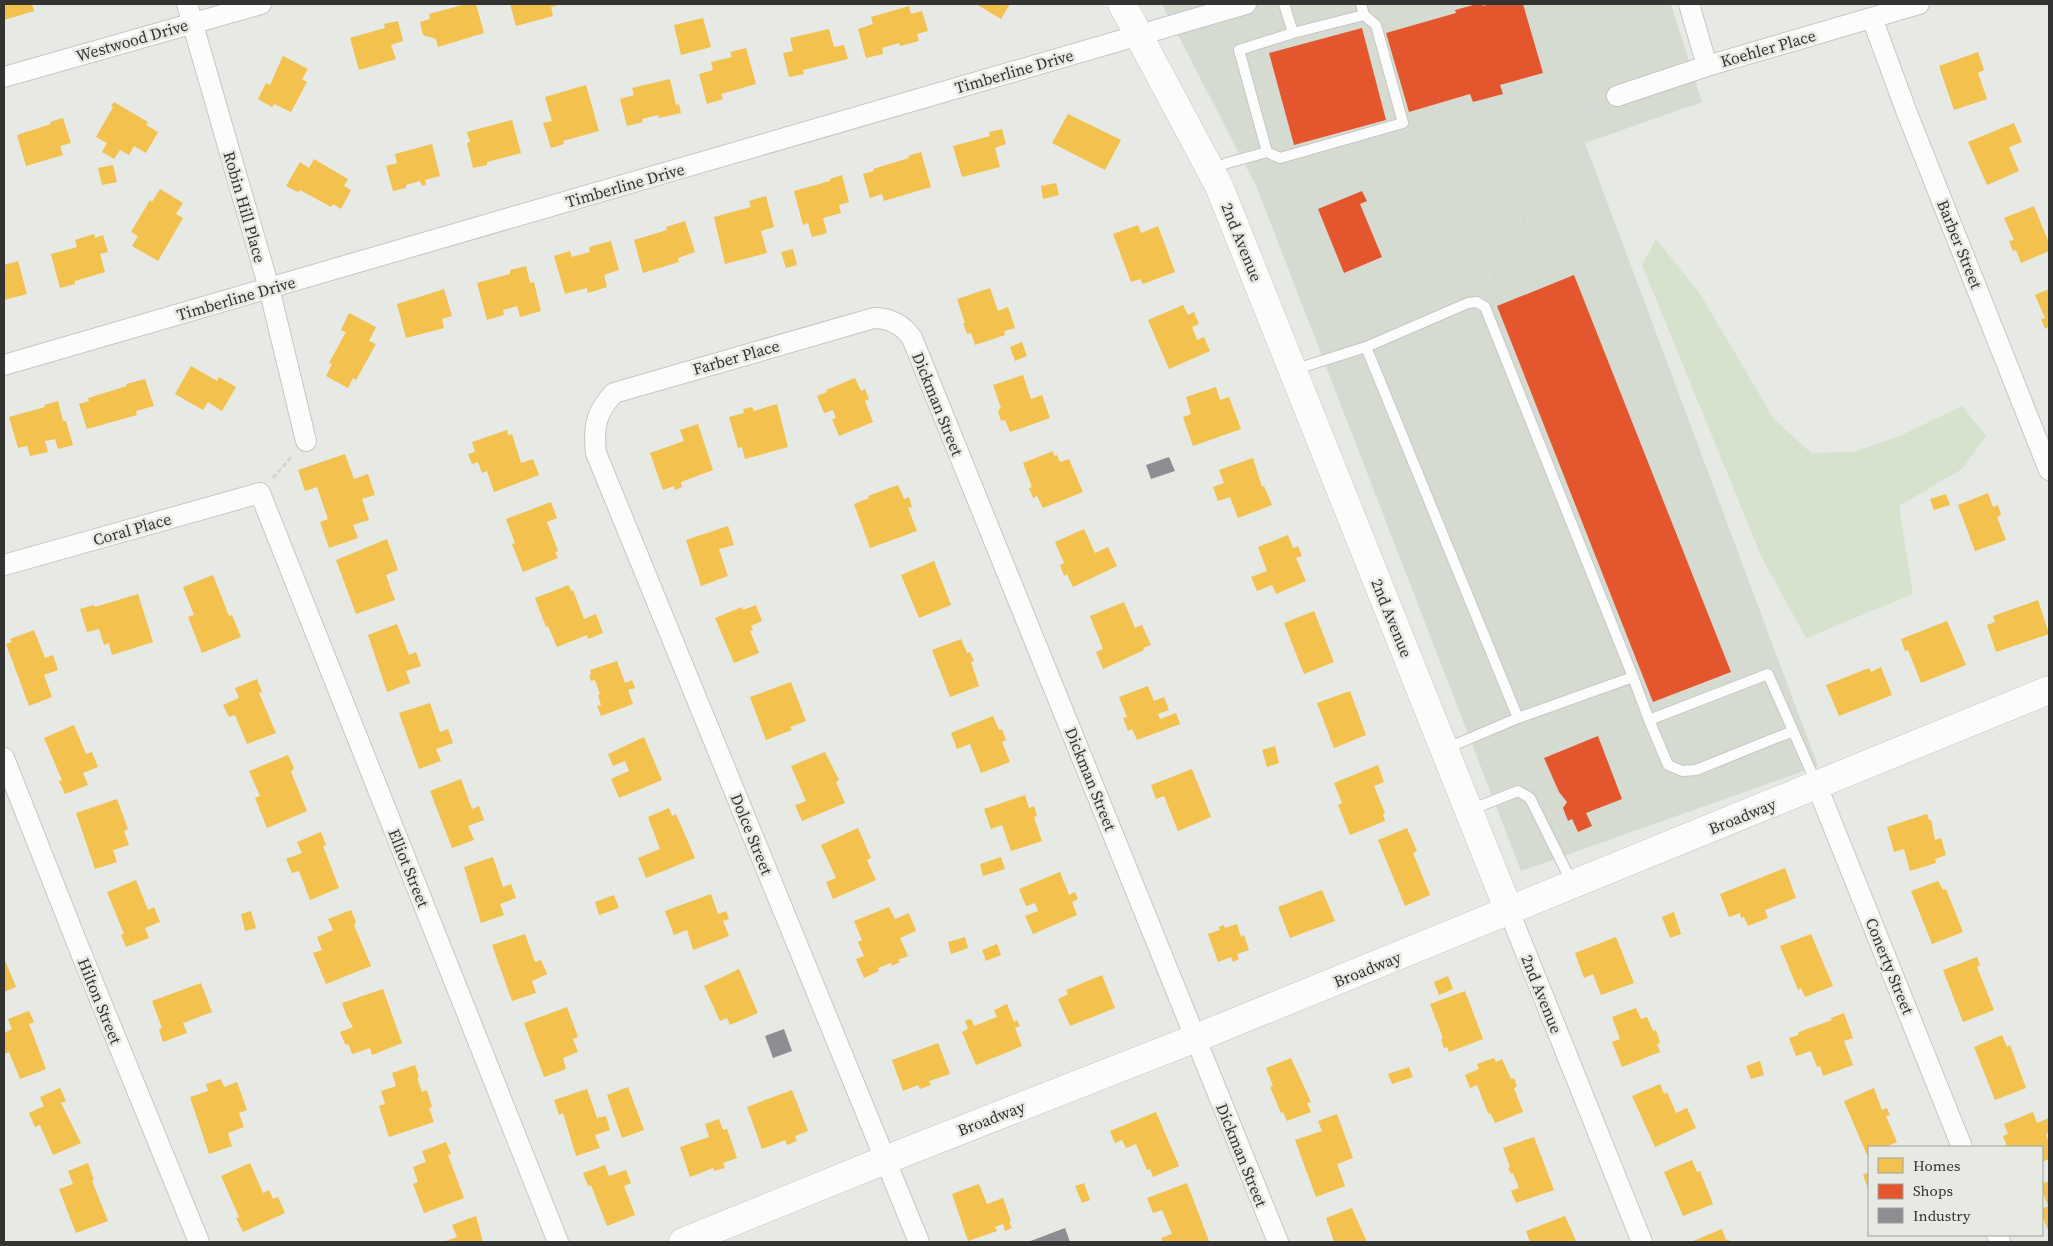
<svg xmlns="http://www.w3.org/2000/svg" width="2053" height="1246" font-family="'Source Serif 4',serif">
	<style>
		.built { fill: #d6dbd2 }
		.green { fill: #d6e2cc }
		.homes { fill: #f2c14e }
		.shops { fill: #e4572e }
		.industry { fill: #8d8d92 }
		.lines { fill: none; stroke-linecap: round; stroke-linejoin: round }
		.lane-casing { stroke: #c5c7c3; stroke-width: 12 }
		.street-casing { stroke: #c5c7c3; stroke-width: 22 }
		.secondary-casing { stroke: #c5c7c3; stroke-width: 29 }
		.path { stroke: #d4d5d4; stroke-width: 3; stroke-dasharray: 5 2.5; stroke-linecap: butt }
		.lane { stroke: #fbfcfb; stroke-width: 10 }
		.street { stroke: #fbfcfb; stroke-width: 20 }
		.secondary { stroke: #fbfcfb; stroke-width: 28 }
		.labels { text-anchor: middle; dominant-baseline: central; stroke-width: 5; stroke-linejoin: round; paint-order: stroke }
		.street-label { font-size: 16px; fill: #333431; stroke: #e6eae3 }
	</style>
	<rect width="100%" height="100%" fill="#e6e9e4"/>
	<path class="built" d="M1162 4H1671L1702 102 1585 143 1818 766 1521 871 1257 188Z"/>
	<path class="green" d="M1656 239 1700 294 1774 419 1811 453 1854 452 1902 435 1962 406 1986 436 1962 469 1899 506 1913 594 1806 638 1762 558 1642 265Z"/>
	<path class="homes" d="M4 4H32L34 11 4 20Z
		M466 4H476L484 33 438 47 436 39 423 35 420 22 430 19 429 14Z
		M510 4H561L551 7 553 16 516 26Z
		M976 4H1010L1001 19Z
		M909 6 911 14 922 11 928 31 917 34 919 41 900 46 899 43 882 48 883 54 866 58 858 29 873 24 871 17Z
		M703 18 711 47 681 55 674 25Z
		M398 21 403 41 391 45 396 59 359 70 350 38 385 28 384 24Z
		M829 29 834 47 844 45 848 59 803 70 804 74 789 77 783 53 793 51 790 38Z
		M746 48 756 84 721 94 723 99 707 104 699 74 713 70 711 62 732 57 730 52Z
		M1978 52 1984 70 1978 73 1987 99 1954 110 1939 66Z
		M283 56 308 69 302 79 307 82 291 112 274 104 272 107 258 99 266 83 270 85Z
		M670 79 676 105 679 104 681 113 659 118 658 115 642 119 643 122 627 126 620 99 634 95 632 88Z
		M586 85 599 131 563 141 564 144 551 148 543 123 552 121 545 97Z
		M114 102 148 122 146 125 158 132 146 153 134 146 129 155 120 150 114 159 102 152 107 143 96 137 113 107 111 106Z
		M1068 114 1121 140 1105 170 1052 143Z
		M63 118 71 143 60 146 63 155 26 166 17 135 51 124 50 122Z
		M512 120 521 153 487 162V165L473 168 467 143 470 142 467 132Z
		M2014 123 2022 142 2009 147 2019 171 1987 185 1968 142Z
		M1002 129 1006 144 995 148 1000 167 962 177 953 146 990 136 989 132Z
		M432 144 440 176 425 180 426 185 422 186 420 181 406 185V188L393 191 386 166 397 163 395 154Z
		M921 152 931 187 884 201 882 194 870 198 863 174 874 171 873 169 909 158 908 156Z
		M314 159 348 179 344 186 351 190 341 209 333 204 331 207 300 190 298 192 286 186 300 162 309 168Z
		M113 165 117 182 102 185 98 168Z
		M842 175 849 202 839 205 841 213 823 218 827 233 812 237 808 223 803 225 794 191 830 181V179Z
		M1056 183 1059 195 1043 199 1041 186Z
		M160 189 183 203 176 214 183 218 158 261 132 246 138 236 131 232 150 200 152 202Z
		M766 196 774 227 761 231 767 253 725 264 714 217 751 207 749 201Z
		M2034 206 2049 243V251L2021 263 2016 250 2013 251 2009 241 2014 240 2004 218Z
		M685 221 695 252 678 258 679 262 643 273 634 240 667 230 666 227Z
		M1138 225 1141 233 1158 226 1175 272 1143 284 1140 279 1131 282 1113 234Z
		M94 234 95 238 103 235 108 252 100 254 105 272 75 281V284L60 288 51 254 77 247 75 240Z
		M611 241 619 270 604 275 607 287 588 293 587 288 565 294 554 256 570 251 572 257 590 252 589 247Z
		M793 249 797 265 786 268 781 252Z
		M18 261 27 294 4 300V265Z
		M526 266 530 283 534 282 541 311 520 317 517 306 503 310 504 315 487 320 477 283 510 274V270Z
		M990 288 998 311 1008 307 1015 328 1004 331 1005 335 975 345 971 333 967 334 963 323H965L957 299Z
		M444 289 452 316 442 319 444 328 406 338 397 304Z
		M2049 289V330L2048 327 2045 329 2041 319 2045 318 2035 295Z
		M1183 305 1188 315 1194 312 1199 324 1192 327 1197 340 1204 337 1210 351 1169 369 1148 320Z
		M349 313 376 327 369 341 376 344 356 380 353 378 348 388 326 376 332 364 329 363 346 332 341 330Z
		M1022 342 1027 356 1015 361 1010 347Z
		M191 366 217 381 219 377 236 387 222 411 208 402 203 410 175 394Z
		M1023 375 1031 399 1042 395 1050 418 1010 432 1005 420 1001 421 998 411 1001 408 993 385Z
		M855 378 861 391 865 389 869 399 865 401 873 422 839 436 832 419 836 418 833 410 824 413 817 396 827 392 826 390Z
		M145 379 154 406 136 411 137 415 87 429 79 404 89 401 88 398 127 386 126 384Z
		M1216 387 1220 400 1229 397 1241 429 1193 446 1183 417 1191 414 1186 397Z
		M58 401 63 421H66L73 445 58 449 55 439 45 441 48 452 30 456 27 446 18 448 9 417 45 407 44 405Z
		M777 404 788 447 745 459 742 447 738 448 729 417 744 413 743 409 752 407 754 411Z
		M698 424 713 470 681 482 682 487 675 490 674 486 663 490 650 453 684 441 680 430Z
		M507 430 508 435 512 434 521 463 533 459 539 475 494 492 487 471 482 473 478 462 472 464 468 454 475 452 472 442Z
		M1053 451 1054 456 1057 455 1060 462 1069 459 1083 492 1043 508 1037 496 1033 498 1029 488 1032 487 1023 463Z
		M345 454 354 479 368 474 375 495 362 499 369 520 353 525 358 538 329 548 320 522 328 519 317 487 305 491 298 470Z
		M1253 458 1262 487 1264 486 1272 505 1238 518 1230 497 1218 501 1213 487 1224 483 1219 470Z
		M898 485 904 499 909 497 912 507 908 508 917 531 870 548 854 504 869 498 868 496Z
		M1988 493 1993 507 1998 505 2001 515 1997 517 2006 540 1975 551 1958 505Z
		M1946 494 1950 505 1934 510 1930 499Z
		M551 502 557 518 547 522 558 551 555 552 558 558 523 572 512 544 515 543 506 519Z
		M728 526 734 545 719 549 728 576 701 586 686 540Z
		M1084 529 1095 553 1108 547 1117 566 1073 587 1067 574 1064 576 1060 565 1064 563 1055 542Z
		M1288 535 1293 548 1298 546 1302 556 1296 558 1306 581 1276 594 1272 585 1257 591 1251 577 1267 571 1258 547Z
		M387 539 398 570 386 575 395 600 356 614 336 560Z
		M934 561 951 605 919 618 901 575Z
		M213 575 229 616 232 615 241 637 202 653 188 617 194 615 183 587Z
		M569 585 571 591 573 590 584 619 596 614 603 633 588 639 587 635 557 647 548 626 546 627 535 598Z
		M138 594 153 642 112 655 109 643 104 645 99 629 87 632 80 609 94 605 95 607Z
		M2038 600 2049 634 1996 652 1987 625 1995 622 1993 616Z
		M1124 602 1135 628 1142 625 1151 645 1143 648 1144 650 1103 669 1096 652 1103 649 1090 616Z
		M756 605 762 621 751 626 753 630 750 631 759 653 734 663 715 618 742 607 743 610Z
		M1314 611 1334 662 1304 674 1284 623Z
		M1947 621 1966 665 1921 683 1908 650 1905 651 1901 639Z
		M397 624 409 655 416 652 421 666 406 671 410 683 387 692 368 635Z
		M34 630 45 658 53 655 58 670 44 675 52 697 29 706 6 644 12 642 10 639Z
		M961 639 967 653 970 652 974 661 971 662 979 686 950 697 932 650Z
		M617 661 625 683 632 680 635 688 628 690 633 704 601 716 597 706 601 705 598 695 600 694 595 680 591 681 589 675H591L590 670Z
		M1881 667 1892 695 1839 716 1826 685 1869 668 1871 672Z
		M257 679 262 692 259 693 276 733 247 744 235 715 229 717 223 705 239 698 235 688Z
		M791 682 806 721 790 727 792 730 766 740 750 697Z
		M1148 686 1154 701 1164 697 1169 710 1158 714 1160 719 1176 713 1180 724 1137 740 1132 729 1128 731 1123 718 1127 717 1119 697Z
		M1350 691 1366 735 1334 748 1317 703Z
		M430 703 440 732 448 729 453 743 436 749 441 761 419 769 399 713Z
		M993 716 999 730 1002 729 1006 740 1002 742 1010 762 981 773 970 744 957 749 951 733Z
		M74 725 86 754 92 752 98 767 83 773 88 785 65 794 59 781 62 780 44 738Z
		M644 737 662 780 619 798 611 779 629 771 625 761 613 766 608 754Z
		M1275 746 1279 763 1267 767 1262 750Z
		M825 752 839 780 836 782 845 803 802 821 795 805 806 801 791 766Z
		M288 755 294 768 291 772 307 811 267 828 255 798 260 796 249 771Z
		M1378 765 1384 782 1374 786 1385 813 1383 814 1385 821 1350 835 1338 805 1342 803 1334 783Z
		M1192 769 1211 817 1178 831 1164 796 1156 799 1151 785Z
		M461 779 472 809 479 806 484 820 468 826 474 840 452 848 430 791Z
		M1025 795 1029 808 1034 806 1037 816 1034 817 1042 841 1011 851 1002 825 991 829 984 809Z
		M117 799 128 829 124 831 129 845 113 850 117 862 95 869 76 813Z
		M669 808 672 816 676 814 695 858 646 878 638 858 660 849 648 817Z
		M1927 814 1929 820H1931L1935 840 1941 838 1946 855 1935 859 1936 863 1910 871 1904 849 1894 852 1887 827Z
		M858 828 871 858 867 860 876 880 833 899 826 882 836 878 821 845Z
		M1407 828 1417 851 1413 853 1430 895 1405 906 1378 840Z
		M321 832 326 845 323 846 339 888 310 900 299 871 292 873 286 859 302 853 297 842Z
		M493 857 503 887 511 884 516 898 500 904 504 915 481 923 464 867Z
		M1001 857 1005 869 983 876 980 864Z
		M1785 868 1796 898 1765 910 1768 918 1748 926 1744 917 1741 918 1740 913 1729 917 1720 894Z
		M1060 872 1069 895 1075 892 1078 899 1072 902 1077 915 1033 934 1025 916 1038 911 1035 903 1026 906 1019 889Z
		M136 880 148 910 154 907 160 922 145 928 149 938 126 947 121 935 124 934 107 892Z
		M1938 881 1943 890 1946 889 1963 932 1932 944 1911 891Z
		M1322 890 1335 921 1290 938 1278 907Z
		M711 894 718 914 726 911 729 919 723 921 729 936 693 950 687 930 674 935 665 911Z
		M614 895 619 908 599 915 595 902Z
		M889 907 895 919 909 913 916 931 900 938 908 956 898 960 900 962 892 966 891 963 878 968 879 971 864 978 856 959 864 956 858 942 862 940 854 921Z
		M351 910 356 922 354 925 371 966 326 984 313 953 322 950 317 937 333 930 328 919Z
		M251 911 256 928 245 931 241 914Z
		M1674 912 1681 934 1670 938 1662 917Z
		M1237 924 1241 937 1244 935 1249 950 1237 954 1239 959 1233 962 1231 957 1218 962 1208 934 1220 930 1219 927 1224 925 1225 928Z
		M525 934 535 962 541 960 547 974 532 981 536 993 512 1001 492 945Z
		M1811 934 1833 986 1805 997 1801 988 1798 990 1780 946Z
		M965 937 968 948 951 954 948 942Z
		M1616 937 1634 983 1601 995 1593 974 1584 978 1575 953Z
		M997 944 1001 955 986 961 982 950Z
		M1977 957 1980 965 1977 967 1994 1010 1963 1022 1943 970Z
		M4 958 16 987 4 992Z
		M739 969 758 1013 730 1025 727 1018 720 1021 704 986Z
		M1102 975 1115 1008 1070 1026 1058 999 1068 994 1066 990Z
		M1448 976 1453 989 1439 995 1434 982Z
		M201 983 212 1012 183 1023 187 1033 163 1042 159 1030 162 1028 152 1001Z
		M383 989 402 1043 372 1055 370 1048 352 1054 349 1045 345 1044 340 1032 353 1027 347 1017 342 1003Z
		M1465 991 1483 1039 1449 1052 1447 1047 1444 1048 1441 1039 1443 1038 1430 1004Z
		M1007 1004 1014 1022 1017 1020 1020 1026 1015 1028 1022 1046 976 1065 962 1032 968 1029 965 1021 971 1019 974 1026 997 1017 994 1010Z
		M567 1007 578 1037 573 1039 578 1052 563 1058 566 1069 544 1077 524 1023Z
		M1636 1008 1641 1019 1647 1017 1653 1031 1656 1030 1660 1043 1657 1044 1660 1052 1622 1067 1612 1042 1620 1039 1612 1017Z
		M29 1011 34 1022 29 1024 46 1069 20 1079 9 1052 4 1054V1033L12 1029 8 1019Z
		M1844 1013 1853 1038 1844 1041 1853 1065 1823 1076 1820 1066 1817 1067 1811 1051 1796 1056 1789 1038 1798 1035 1799 1032 1832 1020 1831 1018Z
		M2002 1035 2007 1047 2010 1045 2026 1088 1995 1100 1974 1047Z
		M938 1043 950 1074 929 1081 931 1085 920 1089 918 1085 903 1091 892 1060Z
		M1291 1058 1311 1102 1307 1103 1311 1112 1287 1121 1283 1112 1281 1113 1270 1087 1273 1086 1266 1068Z
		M1494 1058 1496 1062 1502 1059 1511 1079 1514 1078 1517 1086 1514 1088 1523 1112 1495 1123 1491 1114 1488 1113 1477 1085 1470 1088 1465 1075 1479 1069 1477 1064Z
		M1760 1061 1764 1075 1751 1079 1746 1066Z
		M415 1065 419 1077 417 1078 422 1092 427 1090 432 1107 429 1108 434 1122 389 1137 379 1106 385 1104 381 1091 396 1086 392 1073Z
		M1409 1067 1413 1077 1392 1084 1388 1074Z
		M221 1079 224 1087 237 1082 247 1110 239 1113 244 1127 228 1133 232 1146 209 1154 190 1097 208 1091 206 1084Z
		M1660 1084 1664 1094 1667 1092 1676 1113 1687 1108 1696 1128 1655 1147 1632 1096Z
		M628 1087 644 1130 622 1138 607 1095Z
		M60 1088 66 1101 61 1103 81 1143 53 1155 40 1125 35 1127 29 1113 44 1106 40 1097Z
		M1874 1088 1882 1110 1887 1108 1890 1115 1886 1116 1897 1142 1885 1147H1869V1154L1867 1155 1844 1101Z
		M587 1089 597 1118 606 1116 610 1130 595 1135 600 1148 576 1156 563 1113 559 1115 554 1100Z
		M792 1090 808 1131 795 1136 797 1141 787 1145 785 1140 762 1149 747 1107Z
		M1156 1112 1179 1166 1153 1177 1150 1169 1147 1170 1136 1144 1126 1148 1122 1140 1115 1143 1110 1131Z
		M2033 1112 2037 1123 2049 1118V1133L2046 1134 2049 1143V1159L2042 1162V1147H2013V1146L2007 1147 2003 1136 2008 1134 2004 1124Z
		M1337 1114 1353 1158 1337 1164 1345 1186 1316 1197 1295 1140 1322 1131 1318 1121Z
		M719 1119 723 1130 727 1129 737 1158 723 1163 725 1168 714 1171 713 1168 690 1177 680 1147 709 1137 705 1124Z
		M1534 1137 1554 1190 1516 1203 1511 1191 1519 1188 1513 1173 1511 1174 1508 1168 1510 1167 1503 1148Z
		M446 1142 451 1154 448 1155 464 1198 424 1213 413 1184 418 1182 413 1167 426 1162 422 1151Z
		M1692 1160 1697 1172 1700 1171 1713 1204 1683 1216 1664 1172Z
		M88 1163 94 1180 92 1181 108 1221 76 1233 59 1189 73 1184 68 1171Z
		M250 1163 263 1193 269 1190 273 1199 278 1197 285 1213 243 1232 236 1218 239 1217 221 1176Z
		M605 1165 609 1176 626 1170 631 1183 624 1186 635 1215 607 1226 591 1185 588 1186 583 1173Z
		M1869 1172V1191L1863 1175Z
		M2049 1181V1233L2042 1215V1209L2048 1206 2042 1190V1184Z
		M1084 1183 1090 1200 1082 1203 1075 1186Z
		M1187 1183 1209 1241 1163 1242 1161 1238 1172 1234 1162 1210 1153 1213 1147 1198Z
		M979 1184 987 1204 1003 1198 1011 1221 1009 1222 1012 1228 1005 1231 1003 1224 995 1227 997 1231 968 1241 952 1194Z
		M1352 1208 1367 1242H1334L1326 1218Z
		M476 1216 483 1242H443L457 1237 452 1225Z
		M1565 1216 1576 1241 1530 1242 1526 1231Z
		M1722 1229 1726 1240 1728 1239 1730 1242H1693V1241Z"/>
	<path class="shops" d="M1477 4H1483V6L1491 4H1523L1543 73 1500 85 1503 94 1473 102 1470 94 1409 112 1386 33 1456 13 1455 10Z
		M1362 28 1386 120 1294 145 1269 53Z
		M1362 191 1367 201 1360 204 1382 257 1344 273 1318 209Z
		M1574 275 1731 672 1653 702 1497 306Z
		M1598 736 1622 799 1586 813 1592 826 1578 832 1572 819 1568 821 1563 808 1567 802 1559 792 1544 758Z"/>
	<path class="industry" d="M1169 457 1175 471 1151 479 1146 465Z
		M784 1029 792 1051 773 1058 765 1036Z
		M1065 1228 1070 1242H1028Z"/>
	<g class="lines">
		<defs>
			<path id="lane" d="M1293 33 1364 15 1361 4
				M1267 152 1280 158 1403 123 1376 25 1364 15
				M1212 170 1227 163 1267 152 1239 50 1293 33 1284 4
				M1366 347 1468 303 1477 302 1485 307 1633 677
				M1293 370 1366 347 1518 718 1445 749
				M1518 718 1633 677 1649 720 1768 674 1817 785
				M1649 720 1668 765 1682 771 1696 770 1793 731
				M1470 810 1518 791 1530 798 1572 883"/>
			<path id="street" d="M187 4 269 288 306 441
				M1689 4 1707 66
				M1872 18 1907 113 2049 470
				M4 77 261 4
				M1617 96 1707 66 1919 4
				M4 365 1246 4
				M4 565 260 493 558 1242
				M4 758 81 953 199 1242
				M1817 786 1962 1147
				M1509 911 1642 1242
				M1997 1235 2000 1242
				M919 1242 596 453C593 427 596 412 614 393L874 318C890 318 903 325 912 338L1278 1242"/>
			<path id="secondary" d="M1122 4 1219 186 1509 911
				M683 1242 885 1160 1196 1038 2049 690"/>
		</defs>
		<use href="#lane" class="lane-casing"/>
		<use href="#street" class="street-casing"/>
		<use href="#secondary" class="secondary-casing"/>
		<path class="path" d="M1500 295 1493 275 1587 106 1598 103
			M273 478 292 456"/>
		<use href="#lane" class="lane"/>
		<use href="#street" class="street"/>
		<use href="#secondary" class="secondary"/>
	</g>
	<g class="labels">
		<g class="street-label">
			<text transform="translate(132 40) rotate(-16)">Westwood Drive</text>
			<text transform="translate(1768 48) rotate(-16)">Koehler Place</text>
			<text transform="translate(1014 71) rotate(-16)">Timberline Drive</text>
			<text transform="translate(625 185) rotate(-16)">Timberline Drive</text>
			<text transform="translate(245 207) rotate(74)">Robin Hill Place</text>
			<text transform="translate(1242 242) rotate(68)">2nd Avenue</text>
			<text transform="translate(1960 244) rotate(68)">Barber Street</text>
			<text transform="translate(236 298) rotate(-16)">Timberline Drive</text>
			<text transform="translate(736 357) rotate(-16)">Farber Place</text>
			<text transform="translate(938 404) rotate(68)">Dickman Street</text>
			<text transform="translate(132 529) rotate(-16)">Coral Place</text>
			<text transform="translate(1392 618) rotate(68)">2nd Avenue</text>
			<text transform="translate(1091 779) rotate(68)">Dickman Street</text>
			<text transform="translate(1742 816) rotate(-22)">Broadway</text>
			<text transform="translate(752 834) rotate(68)">Dolce Street</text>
			<text transform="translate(409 868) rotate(68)">Elliot Street</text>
			<text transform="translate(1890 966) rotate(68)">Conerty Street</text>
			<text transform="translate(1367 969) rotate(-22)">Broadway</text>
			<text transform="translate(1542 994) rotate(68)">2nd Avenue</text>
			<text transform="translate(100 1001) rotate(68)">Hilton Street</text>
			<text transform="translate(991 1118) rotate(-21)">Broadway</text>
			<text transform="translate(1242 1155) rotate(68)">Dickman Street</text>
		</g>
	</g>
	<rect width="2053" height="1246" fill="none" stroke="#333431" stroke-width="10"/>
	<rect x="1868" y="1146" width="175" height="90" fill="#e6eae3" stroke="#9ea19c"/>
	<rect x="1878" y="1158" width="25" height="15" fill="#f2c14e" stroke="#9ea19c"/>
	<text x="1913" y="1171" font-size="15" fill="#333431">Homes</text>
	<rect x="1878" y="1184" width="25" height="15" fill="#e4572e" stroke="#9ea19c"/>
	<text x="1913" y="1196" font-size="15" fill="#333431">Shops</text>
	<rect x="1878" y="1208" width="25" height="15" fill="#8d8d92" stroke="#9ea19c"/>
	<text x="1913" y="1221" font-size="15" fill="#333431">Industry</text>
</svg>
